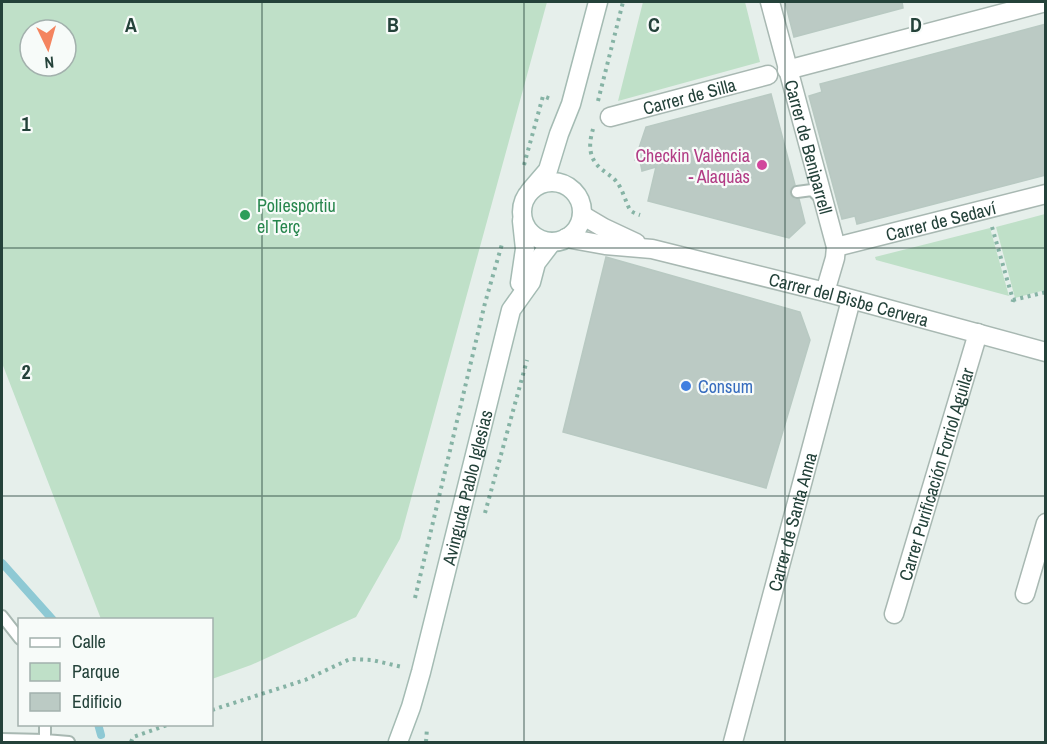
<svg xmlns="http://www.w3.org/2000/svg" width="1047" height="744" font-family="'Archivo Narrow',sans-serif">
	<style>
		.green { fill: #bfe0c8; fill-rule: evenodd }
		.lines { fill: none; stroke-linecap: round; stroke-linejoin: round }
		.stream { stroke: #8ec9d4; stroke-width: 8 }
		.building { fill: #bbcac4; stroke: #b8c9c2; stroke-width: 1.5 }
		.lane-casing { stroke: #a8b8b2; stroke-width: 14 }
		.street-casing { stroke: #a8b8b2; stroke-width: 21 }
		.secondary-casing { stroke: #a4bbb3; stroke-width: 21 }
		.path { stroke: #86b3a5; stroke-width: 4; stroke-dasharray: 3 4.5; stroke-linecap: butt }
		.lane { stroke: #fff; stroke-width: 10 }
		.street { stroke: #fff; stroke-width: 18 }
		.secondary { stroke: #fff; stroke-width: 18 }
		.grid { fill: none; stroke: #24423a; stroke-width: 1.5; stroke-opacity: 0.55 }
		.hotel-dot { fill: #d1479c; stroke: #f7fbf9; stroke-width: 2 }
		.leisure-dot { fill: #2e9e5b; stroke: #f7fbf9; stroke-width: 2 }
		.shop-dot { fill: #3f7fe0; stroke: #f7fbf9; stroke-width: 2 }
		.labels { text-anchor: middle; dominant-baseline: central; stroke-width: 4.5; stroke-linejoin: round; paint-order: stroke }
		.street-label { font-size: 18px; fill: #24423a; stroke: #f7fbf9 }
		.hotel-label { font-size: 18px; fill: #b23c85; stroke: #f7fbf9; text-anchor: end }
		.leisure-label { font-size: 18px; fill: #27864d; stroke: #f7fbf9; text-anchor: start }
		.shop-label { font-size: 18px; fill: #366cbe; stroke: #f7fbf9; text-anchor: start }
		.grid-label { font-size: 20px; text-anchor: middle; font-weight: bold; fill: #24423a; stroke: #f7fbf9; stroke-width: 4.5; stroke-linejoin: round; paint-order: stroke }
	</style>
	<rect width="100%" height="100%" fill="#e6efeb"/>
	<path class="green" d="M2 2H547L400 539 356 617 251 665 212 679V620L101 619 2 363ZM30 30H66V66H30Z
		M643 2H745L760 62 618 101Z
		M1045 214V290L1015 298 996 227Z
		M990 228 1009 296 876 260 875 257Z"/>
	<g class="lines">
		<path class="stream" d="M2 563 53 620
			M98 724 101 735"/>
	</g>
	<path class="building" d="M785 2H902L903 8 794 37Z
		M1046 24V175L857 224 855 216 842 219 809 96 822 92 820 84Z
		M771 94 795 185 790 189V194L794 199H799L805 223 789 238 648 201 656 167 642 171 640 161 635 160 646 127Z
		M606 257 800 312 810 340 766 488 563 432Z"/>
	<g class="lines">
		<defs>
			<path id="lane" d="M797 192 812 190 820 198
				M2 616 20 639
				M2 739 45 740 69 742
				M45 740V724"/>
			<g id="street">
				<path id="s1" d="M770 2 836 247 835 258 825 292"/>
				<path d="M787 70 1046 2"/>
				<path id="s2" d="M610 117 768 75"/>
				<path d="M582 215 604 228 636 243"/>
				<path id="s3" d="M566 238 605 245 652 249 825 292 1046 352"/>
				<path id="s4" d="M836 247 1046 194"/>
				<path d="M1025 594 1046 523"/>
				<path id="s5" d="M894 614 978 333"/>
				<path id="s6" d="M733 742 851 300"/>
			</g>
			<g id="secondary">
				<circle cx="552" cy="212" r="30"/>
				<path d="M530 191 548 170 559 134 571 104 598 2"/>
				<path d="M520 283 525 249 522 221"/>
				<path id="s7" d="M398 742 411 707 421 672 511 310 531 282 536 263 552 242"/>
			</g>
		</defs>
		<use href="#lane" class="lane-casing"/>
		<use href="#street" class="street-casing"/>
		<use href="#secondary" class="secondary-casing"/>
		<path class="path" d="M598 101 623 2
			M593 129C591 136 589 145 591 153 595 169 607 171 616 181 623 189 627 207 631 211 634 213 637 214 640 215
			M524 165 543 96 551 99
			M992 227 1013 300 1012 305
			M1013 300 1046 292
			M485 513 527 360
			M415 598 485 303 502 244
			M212 710 305 680 350 659 372 660 402 667
			M131 742 133 737 170 724
			M426 742 427 728"/>
		<use href="#lane" class="lane"/>
		<use href="#street" class="street"/>
		<use href="#secondary" class="secondary"/>
	</g>
	<path class="grid" d="M262 2V742M524 2V742M785 2V742M2 248H1046M2 496H1046"/>
	<circle class="hotel-dot" cx="762" cy="165" r="6"/>
	<circle class="leisure-dot" cx="245" cy="215" r="6"/>
	<circle class="shop-dot" cx="686" cy="386" r="6"/>
	<g class="labels">
		<g class="street-label">
			<text stroke="none"><textPath href="#s2" startOffset="82">Carrer de Silla</textPath></text>
			<text stroke="none"><textPath href="#s1" startOffset="150">Carrer de Beniparrell</textPath></text>
			<text stroke="none"><textPath href="#s4" startOffset="108">Carrer de Sedaví</textPath></text>
			<text stroke="none"><textPath href="#s3" startOffset="290">Carrer del Bisbe Cervera</textPath></text>
			<text stroke="none"><textPath href="#s5" startOffset="146">Carrer Purificación Forriol Aguilar</textPath></text>
			<text stroke="none"><textPath href="#s7" startOffset="264">Avinguda Pablo Iglesias</textPath></text>
			<text stroke="none"><textPath href="#s6" startOffset="228">Carrer de Santa Anna</textPath></text>
		</g>
		<g class="hotel-label">
			<text x="750" y="155">Checkin València<tspan x="750" dy="21">- Alaquàs</tspan></text>
		</g>
		<g class="leisure-label">
			<text x="257" y="205">Poliesportiu<tspan x="257" dy="21">el Terç</tspan></text>
		</g>
		<g class="shop-label">
			<text x="698" y="386">Consum</text>
		</g>
	</g>
	<g class="grid-label">
		<text x="131" y="32">A</text>
		<text x="393" y="32">B</text>
		<text x="654" y="32">C</text>
		<text x="916" y="32">D</text>
		<text x="26" y="131">1</text>
		<text x="26" y="379">2</text>
	</g>
	<rect width="1047" height="744" fill="none" stroke="#24423a" stroke-width="6"/>
	<rect x="18" y="618" width="195" height="108" fill="#f7fbf9" stroke="#a3b1ad" stroke-width="1.5"/>
	<rect x="30" y="638" width="30" height="9" fill="#ffffff" stroke="#a3b1ad" stroke-width="1.5"/>
	<text x="72" y="648" font-size="18" fill="#24423a">Calle</text>
	<rect x="30" y="663" width="30" height="18" fill="#bfe0c8" stroke="#a3b1ad" stroke-width="1.5"/>
	<text x="72" y="678" font-size="18" fill="#24423a">Parque</text>
	<rect x="30" y="693" width="30" height="18" fill="#bbcac4" stroke="#a3b1ad" stroke-width="1.5"/>
	<text x="72" y="708" font-size="18" fill="#24423a">Edificio</text>
	<g transform="translate(48 48) rotate(175)"><circle r="28" fill="#f7fbf9" stroke="#a3b1ad" stroke-width="1.5"/>
	<path d="M0-4.5L10 22L0 15L-10 22Z" fill="#f4845f"/>
	<text y="-9" font-size="16" font-weight="bold" text-anchor="middle" fill="#24423a">N</text>
	</g>
</svg>
